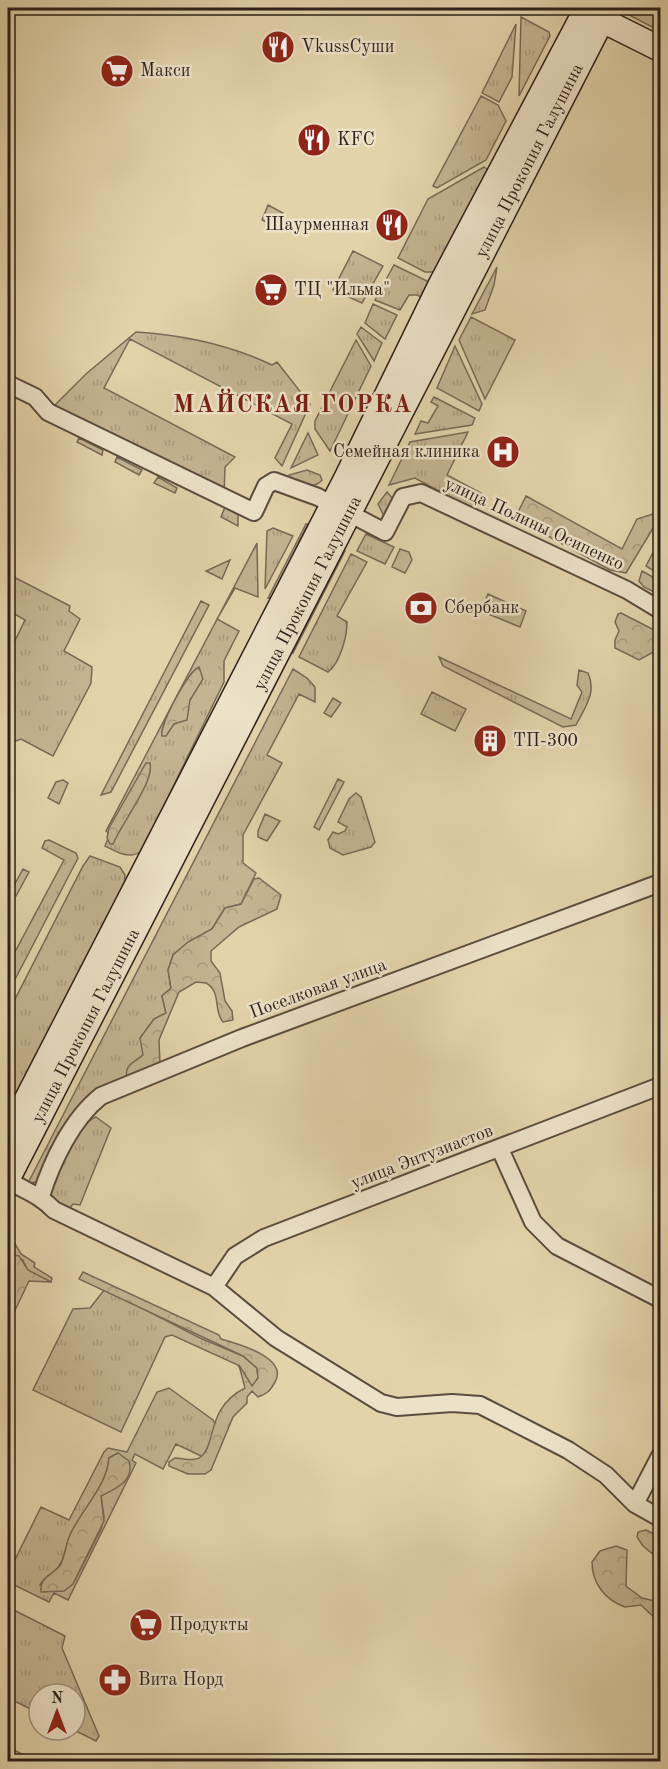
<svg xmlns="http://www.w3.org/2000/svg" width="668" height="1769" font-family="'Old Standard TT',serif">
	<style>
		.grass { fill: url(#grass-tufts); stroke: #786a56; stroke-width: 1.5; fill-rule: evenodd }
		.forest { fill: url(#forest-crowns); stroke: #786a56; stroke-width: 1.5 }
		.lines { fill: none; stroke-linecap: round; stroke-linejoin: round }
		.street-casing { stroke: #5a4c3e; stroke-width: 20 }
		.secondary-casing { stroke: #2d1f1a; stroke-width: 27 }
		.street { stroke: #ede2c8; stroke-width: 16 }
		.secondary { stroke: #ede2c8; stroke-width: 24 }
		.labels { text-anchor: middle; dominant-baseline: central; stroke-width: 5; stroke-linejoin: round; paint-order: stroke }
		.poi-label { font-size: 18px; fill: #2d1f1a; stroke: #ede2c8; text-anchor: start }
		.street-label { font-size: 18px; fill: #2d1f1a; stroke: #ede2c8 }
		.district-label { font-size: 24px; font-weight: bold; letter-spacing: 1.5px; fill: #7a1f14; stroke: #ede2c8 }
	</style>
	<defs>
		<pattern id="grass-tufts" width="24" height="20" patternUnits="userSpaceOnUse" patternTransform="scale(1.5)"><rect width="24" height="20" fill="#c4b492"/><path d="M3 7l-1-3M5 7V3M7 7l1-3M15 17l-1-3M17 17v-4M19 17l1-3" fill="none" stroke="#a99a7d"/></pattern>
		<pattern id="forest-crowns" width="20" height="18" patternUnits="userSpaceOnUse" patternTransform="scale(1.5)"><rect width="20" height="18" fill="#c4b492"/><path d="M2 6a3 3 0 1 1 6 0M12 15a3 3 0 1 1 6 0" fill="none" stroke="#a99a7d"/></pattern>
	</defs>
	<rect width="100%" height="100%" fill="#e3d3ab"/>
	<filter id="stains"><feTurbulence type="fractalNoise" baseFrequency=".00333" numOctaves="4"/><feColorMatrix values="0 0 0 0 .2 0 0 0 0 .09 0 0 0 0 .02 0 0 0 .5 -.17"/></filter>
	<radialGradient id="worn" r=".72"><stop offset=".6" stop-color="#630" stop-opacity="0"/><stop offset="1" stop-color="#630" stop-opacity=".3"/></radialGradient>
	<path class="grass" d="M633 8H660V31L629 15Z
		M521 17 549 32 550 36 519 96Z
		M516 24 512 77 499 102 482 93Z
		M481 96 498 105 506 121 486 160 437 188 433 186Z
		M484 167 487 169 485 185 439 272H425L398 258 428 199Z
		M268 205 283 213 275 227 262 220Z
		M353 251 383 266 362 303 333 290Z
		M394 265 429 282 430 287 425 299 417 295H409L400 310 375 300Z
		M497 267 494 285 485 310 472 314Z
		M373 304 397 315 385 339 365 323Z
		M471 317 515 340 485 399 459 340Z
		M361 327 382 343 374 361 357 334Z
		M136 332C184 335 228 344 272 365L277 362 310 404 282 466 275 458 292 424 130 339 104 388 235 457 225 467 224 498 53 407 86 374Z
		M356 340 371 366 330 451 315 429V421Z
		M455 346 482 404 479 411 437 388Z
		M434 397 475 418 472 425 415 434 421 421 428 423 438 406 431 402Z
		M468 432 447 475 481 493 474 510 415 478 389 485 410 442Z
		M308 433 318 455 291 468Z
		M79 438 103 450 102 455 77 442Z
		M117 457 142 470 139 475 115 462Z
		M307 470 320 475 322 480C313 491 300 482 289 479V475Z
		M158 477 177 488 175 493 154 483Z
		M387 492 394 500 384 516 378 504Z
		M225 507 238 514V526L221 517Z
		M306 524H308L272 597 268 598Z
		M273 528 293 536 265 589 267 531Z
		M366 534 394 547 385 564 357 551Z
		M660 539V575L646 566Z
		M257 543 258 597 235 588 217 619 239 631 224 661V682L142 851C129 860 117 852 105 846L110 834 106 831Z
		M339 549 345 551 293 653 291 649Z
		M400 549 409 552 412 560 405 573 392 567Z
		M351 554 367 562 337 616 347 622C347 637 340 663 328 672L299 657Z
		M230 560 222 579 206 571Z
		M642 571 660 581V595L644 587 639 581Z
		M8 574 70 606 69 611 80 619 64 651 92 667 91 683 53 756 21 739 8 744V655L25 620 8 610V589L11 582 8 580Z
		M488 594 526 611 520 627 481 611Z
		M201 601 209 605 111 792 101 795Z
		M439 657 571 719 582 692 577 685 579 670 588 673C597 693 585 707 576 725L563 727 443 666Z
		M293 669 307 678 315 687V702L299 694 267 755 282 763 243 835V863L256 873 241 904 225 908 212 929 188 942 173 955 168 970 171 988 162 996 166 1013 154 1019 142 1036 143 1055C133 1064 124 1064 128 1081L107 1090 37 1182 28 1183Z
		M432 692 466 709 455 731 421 714Z
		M333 698 341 703 331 717 324 713Z
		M338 779 344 782 319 830 314 827Z
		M63 780 68 783 59 804 48 798 56 782Z
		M356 793 361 797 375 842 371 847 343 855 330 848 328 840 333 832 338 834 345 831 347 827 338 822 349 799Z
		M265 814 280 821 267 841 258 837V831Z
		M49 840 76 853 78 858 8 993V965L64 860 42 848 45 841Z
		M90 856 120 867 125 875 124 890 8 1114V1013L83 866Z
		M23 869 29 872 16 896 10 893Z
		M96 1117 111 1128 80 1205 73 1204 68 1210 50 1201C50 1184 79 1122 96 1117Z
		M8 1232 21 1254 35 1263 34 1267 52 1278 51 1282 27 1270 23 1260 8 1254Z
		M105 1289 200 1338 243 1356 257 1368 258 1378 252 1387 238 1365 172 1335 165 1337 121 1432 33 1390 73 1309 90 1308Z
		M169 1388 213 1420 218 1429 212 1454 201 1456 176 1444 163 1469 135 1454 132 1460 136 1463 68 1600 54 1593 49 1602 8 1582V1574L41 1507 69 1520 104 1452 108 1448 127 1452 157 1392ZM118 1453 124 1482 101 1496 104 1517 101 1529 75 1580 61 1591 40 1585C45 1576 54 1574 59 1566 65 1557 66 1545 70 1536 81 1510 107 1487 109 1458Z
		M8 1607 65 1636 62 1648 99 1736 96 1741 74 1730 75 1694H39V1713L8 1698Z
		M8 1747 36 1761H8Z"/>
	<path class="forest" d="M526 496 622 549 637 519 656 513 655 525 626 573 610 570 515 518Z
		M621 613 660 633V653L655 651 639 660 615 648V640L619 631 615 622 618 614Z
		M199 667 203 679 190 700 187 720 174 724 166 736H162C159 726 188 671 199 667Z
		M146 763H150C155 781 121 824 113 844H110L107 838 109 828Z
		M259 878 281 895 277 909 239 927 211 951V961L220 973 225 1001 232 1011 233 1020 223 1022C213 1011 222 992 206 983L196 982 179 992 159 1040 160 1064 128 1081C122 1065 134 1063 143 1055L140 1038 154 1019 166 1013 162 996 171 988 168 970 173 955 188 942 212 929 225 908 241 904 254 879Z
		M8 1254 19 1256 28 1270 51 1282 29 1281 8 1325Z
		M83 1272 219 1335 221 1339C239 1344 289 1358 275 1382 270 1391 267 1394 258 1397L252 1391 247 1397V1403L233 1417 211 1470 205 1474H188L169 1466V1462L175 1458C183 1458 193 1462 199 1458 218 1446 204 1409 245 1388L239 1365 252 1386 258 1378 257 1368 243 1356 79 1279Z
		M118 1453 129 1461C135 1482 114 1489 101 1496L104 1521 73 1584 64 1591 41 1592C39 1575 55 1575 61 1564 65 1555 66 1545 69 1537 80 1511 107 1487 109 1458Z
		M646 1530 660 1537V1560L643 1546 637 1537 638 1532Z
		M616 1546 627 1550 626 1586 642 1598 660 1602V1623L641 1605 625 1607C605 1600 592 1583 592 1562L600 1551Z"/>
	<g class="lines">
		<defs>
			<path id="street" d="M8 384 35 397 48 412 254 512 266 486 274 481 318 497 385 532 403 497 421 493 627 590 660 610
				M500 1149 533 1222 557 1246 660 1299
				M8 1180C25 1191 40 1195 54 1210L214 1287 276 1338 381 1403 397 1407 452 1403 480 1405 568 1450 606 1475 635 1504 660 1518
				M41 1196C52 1161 72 1119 101 1096L242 1038 660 883
				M214 1287 235 1256 264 1238 660 1086
				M635 1504 660 1456"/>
			<g id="secondary">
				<path d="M590 14 660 49"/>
				<path d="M8 1136 346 479 441 284 587 8"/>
				<path id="s1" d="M8 1178 608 8"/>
			</g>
		</defs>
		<use href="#street" class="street-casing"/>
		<use href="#secondary" class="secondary-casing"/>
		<use href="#street" class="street"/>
		<use href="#secondary" class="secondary"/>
	</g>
	<defs>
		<symbol id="restaurant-disc" viewBox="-11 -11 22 22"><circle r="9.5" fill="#8f2418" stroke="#ede2c8"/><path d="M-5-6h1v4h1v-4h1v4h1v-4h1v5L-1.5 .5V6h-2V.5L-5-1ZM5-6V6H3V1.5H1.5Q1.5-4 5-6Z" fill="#fff"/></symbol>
		<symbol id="supermarket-disc" viewBox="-11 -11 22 22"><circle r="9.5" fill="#8f2418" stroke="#ede2c8"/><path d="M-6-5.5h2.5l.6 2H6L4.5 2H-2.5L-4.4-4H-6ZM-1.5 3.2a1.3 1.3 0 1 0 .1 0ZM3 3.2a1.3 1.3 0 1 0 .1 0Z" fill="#fff"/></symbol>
		<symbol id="hospital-disc" viewBox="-11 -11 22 22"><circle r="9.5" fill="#8f2418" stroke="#ede2c8"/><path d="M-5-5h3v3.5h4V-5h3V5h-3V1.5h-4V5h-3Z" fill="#fff"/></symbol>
		<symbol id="bank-disc" viewBox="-11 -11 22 22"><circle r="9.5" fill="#8f2418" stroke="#ede2c8"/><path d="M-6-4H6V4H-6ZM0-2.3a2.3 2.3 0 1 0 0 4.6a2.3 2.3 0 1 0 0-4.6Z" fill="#fff"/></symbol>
		<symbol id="building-disc" viewBox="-11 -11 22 22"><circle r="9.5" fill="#8f2418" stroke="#ede2c8"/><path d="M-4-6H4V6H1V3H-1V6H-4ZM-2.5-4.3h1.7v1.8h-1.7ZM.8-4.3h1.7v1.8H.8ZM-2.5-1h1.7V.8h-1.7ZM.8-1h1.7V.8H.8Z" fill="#fff"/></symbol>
		<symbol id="pharmacy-disc" viewBox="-11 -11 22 22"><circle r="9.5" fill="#8f2418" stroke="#ede2c8"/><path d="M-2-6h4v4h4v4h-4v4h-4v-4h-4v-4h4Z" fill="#fff"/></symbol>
	</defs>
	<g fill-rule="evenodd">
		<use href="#restaurant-disc" x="259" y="28" width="38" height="38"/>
		<use href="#supermarket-disc" x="98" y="52" width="38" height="38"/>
		<use href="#restaurant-disc" x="295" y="121" width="38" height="38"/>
		<use href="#restaurant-disc" x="373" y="206" width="38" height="38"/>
		<use href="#supermarket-disc" x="252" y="271" width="38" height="38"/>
		<use href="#hospital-disc" x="484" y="433" width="38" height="38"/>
		<use href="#bank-disc" x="402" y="589" width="38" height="38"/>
		<use href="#building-disc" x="471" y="722" width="38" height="38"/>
		<use href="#supermarket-disc" x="127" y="1606" width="38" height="38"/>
		<use href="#pharmacy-disc" x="96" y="1661" width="38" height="38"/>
	</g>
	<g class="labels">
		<g class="poi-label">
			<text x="301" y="47">VkussСуши</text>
			<text x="140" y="71">Макси</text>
			<text x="337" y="140">KFC</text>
			<text x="369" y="225" text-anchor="end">Шаурменная</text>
			<text x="294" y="290">ТЦ "Ильма"</text>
			<text x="480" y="452" text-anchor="end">Семейная клиника</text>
			<text x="444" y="608">Сбербанк</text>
			<text x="513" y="741">ТП-300</text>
			<text x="169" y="1625">Продукты</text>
			<text x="138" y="1680">Вита Норд</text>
		</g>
		<g class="street-label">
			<text stroke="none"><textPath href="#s1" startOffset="1143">улица Прокопия Галушина</textPath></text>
			<text transform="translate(534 524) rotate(25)">улица Полины Осипенко</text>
			<text stroke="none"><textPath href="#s1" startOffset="657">улица Прокопия Галушина</textPath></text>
			<text transform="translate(318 989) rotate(-20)">Поселковая улица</text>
			<text stroke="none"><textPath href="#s1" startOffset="171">улица Прокопия Галушина</textPath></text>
			<text transform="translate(422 1157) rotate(-21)">улица Энтузиастов</text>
		</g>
		<g class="district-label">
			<text x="293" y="406">МАЙСКАЯ ГОРКА</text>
		</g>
	</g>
	<rect width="668" height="1769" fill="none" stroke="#e3d3ab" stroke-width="30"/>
	<rect x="9" y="9" width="650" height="1751" fill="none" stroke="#2d1f1a" stroke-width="3"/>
	<rect x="15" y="15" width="638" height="1739" fill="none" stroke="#2d1f1a" stroke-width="1.5"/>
	<g transform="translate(57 1712)"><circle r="28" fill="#ede2c8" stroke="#a09482" stroke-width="1.5"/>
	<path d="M0-4.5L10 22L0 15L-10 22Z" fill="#8f2418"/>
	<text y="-9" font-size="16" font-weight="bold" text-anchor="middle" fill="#2d1f1a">N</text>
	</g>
	<rect width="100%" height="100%" filter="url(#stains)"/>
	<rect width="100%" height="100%" fill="url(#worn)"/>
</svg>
